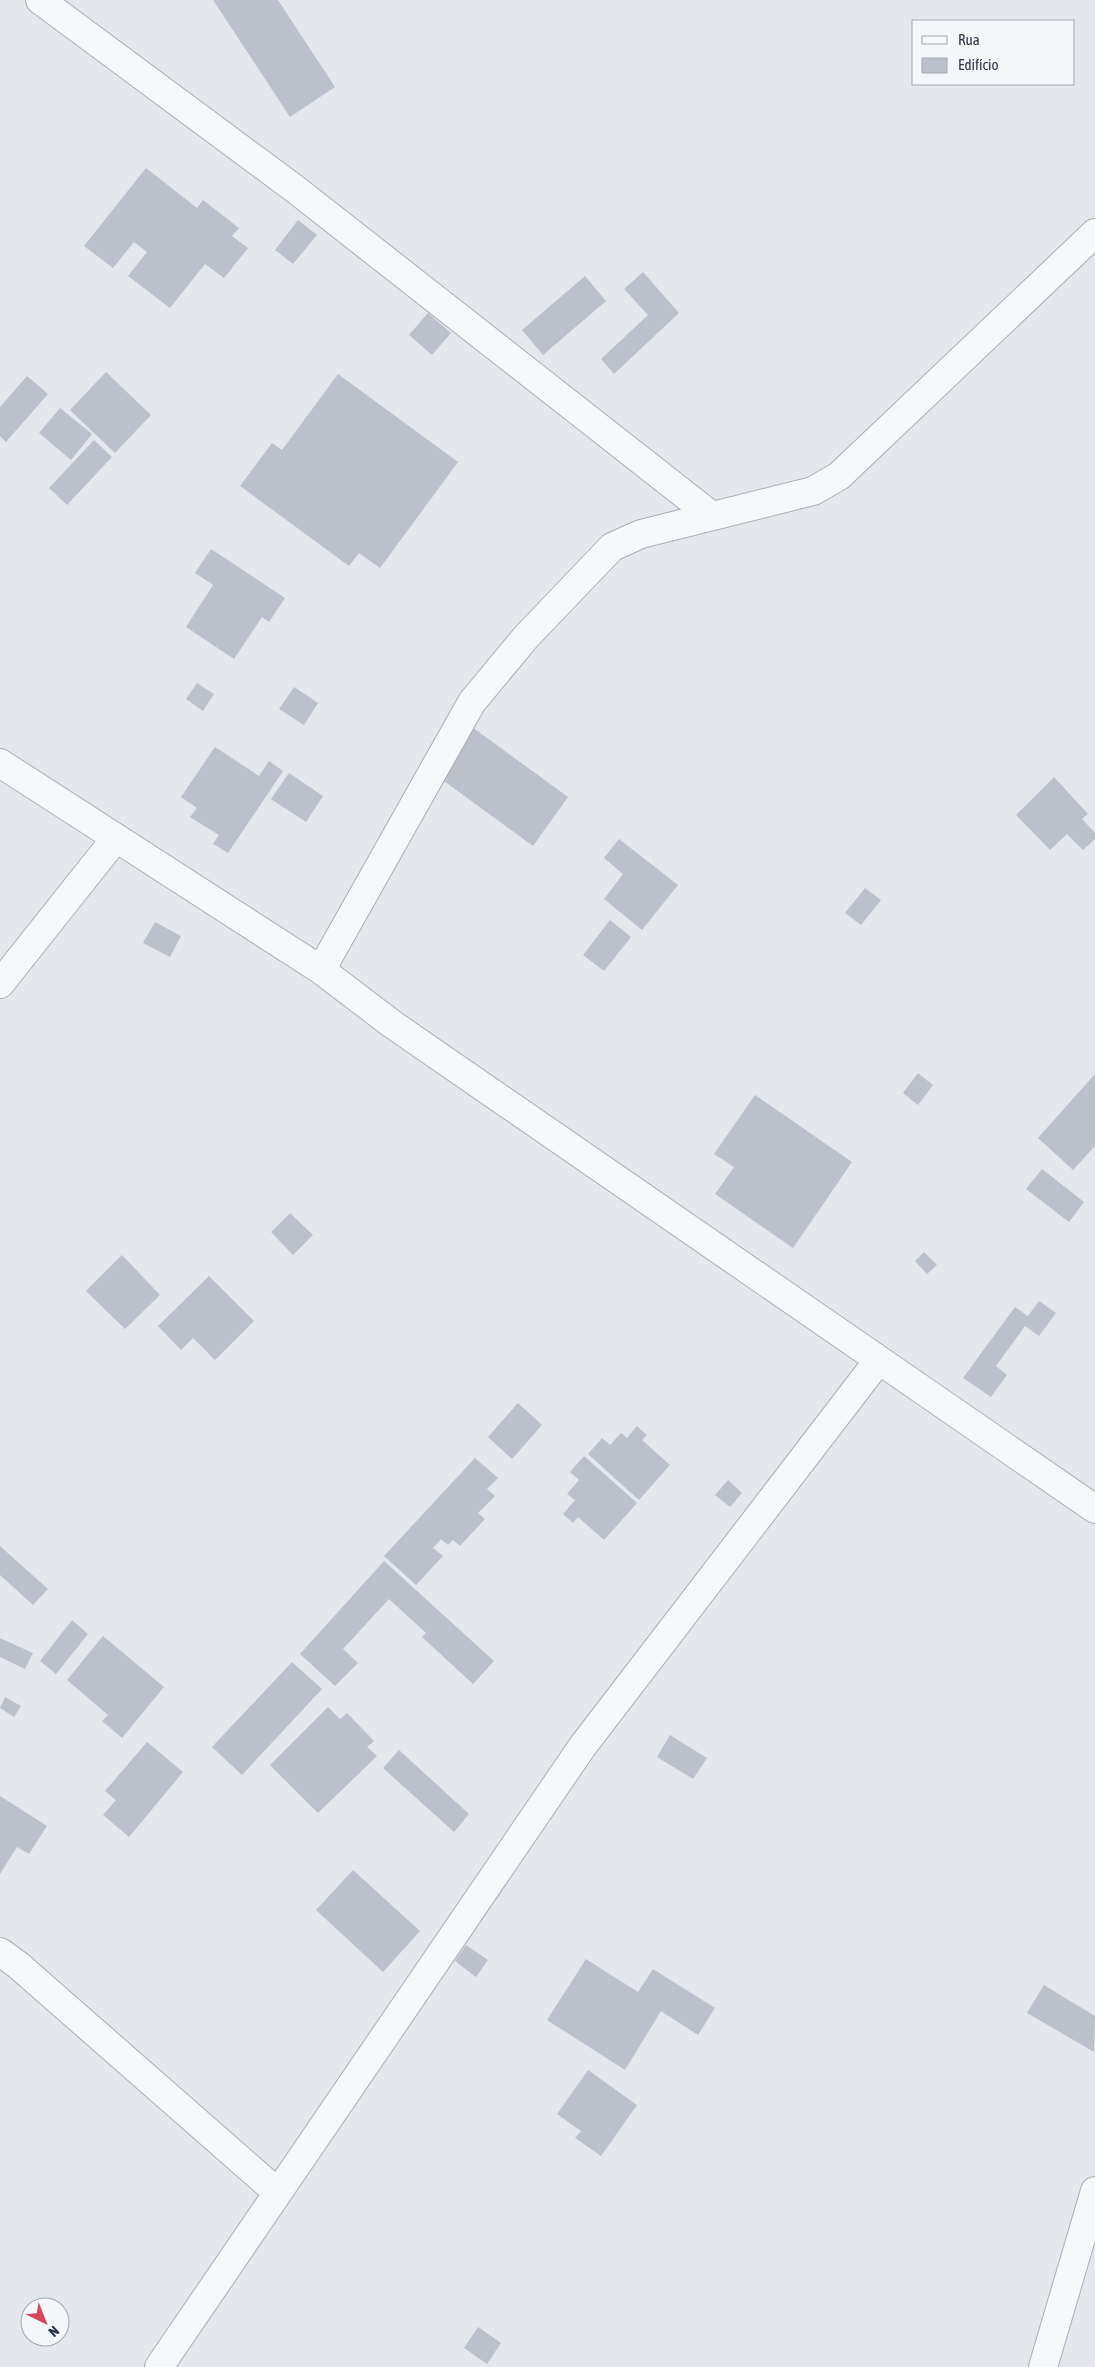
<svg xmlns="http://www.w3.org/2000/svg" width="1095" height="2367" font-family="'Asap Condensed',sans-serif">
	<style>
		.building { fill: #bbc0ca }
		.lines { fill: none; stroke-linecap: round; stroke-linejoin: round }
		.street-casing { stroke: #a9aeb7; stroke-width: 30 }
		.street { stroke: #f7f8fa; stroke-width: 28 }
	</style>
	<rect width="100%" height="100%" fill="#e4e7ec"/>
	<path class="building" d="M213 0H278L335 87 290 117Z
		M146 168 197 208 203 200 239 228 232 236 248 248 224 278 205 264 170 308 128 276 147 252 134 242 113 268 84 246Z
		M298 220 317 235 293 264 275 250Z
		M643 272 679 313 614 374 601 359 648 315 624 289Z
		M585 276 606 301 543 355 522 330Z
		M428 313 451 333 432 355 409 335Z
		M106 372 151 415 115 453 70 410Z
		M338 374 458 462 380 568 359 553 349 566 240 486 272 443 282 450Z
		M27 376 48 394 6 442 0 436V407Z
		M60 408 92 434 71 460 39 433Z
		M94 440 112 457 67 505 49 488Z
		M211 549 285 598 269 622 262 617 234 659 186 627 213 585 195 573Z
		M197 683 214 694 203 711 186 699Z
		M294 687 318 703 304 725 279 709Z
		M472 727 568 797 533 846 437 776Z
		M215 747 259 776 269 761 283 771 228 853 213 844 219 835 190 817 197 808 181 797Z
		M289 773 323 796 306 822 271 799Z
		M1054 777 1088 814 1082 819 1095 833V839L1083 850 1067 834 1050 850 1016 815Z
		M619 839 678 885 642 930 604 899 623 874 604 858Z
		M865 888 881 900 861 925 845 913Z
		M610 920 631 937 604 971 583 955Z
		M155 922 181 936 170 957 143 943Z
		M918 1073 933 1085 918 1105 903 1093Z
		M1095 1074V1146L1073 1170 1038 1138Z
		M755 1095 852 1162 793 1248 715 1194 734 1167 714 1154Z
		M1042 1169 1084 1202 1069 1222 1026 1189Z
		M290 1213 313 1235 293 1255 271 1232Z
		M924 1252 937 1265 927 1274 915 1261Z
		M122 1255 160 1295 125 1329 86 1291Z
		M209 1276 254 1321 215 1360 193 1338 181 1350 158 1326Z
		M1039 1301 1056 1313 1039 1336 1025 1326 996 1366 1007 1375 991 1397 963 1378 1015 1307 1028 1316Z
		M518 1403 542 1425 512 1459 488 1437Z
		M637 1426 647 1435 642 1440 670 1465 639 1500 588 1454 602 1438 610 1445 621 1433 627 1438Z
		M584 1456 637 1503 604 1540 578 1517 573 1523 563 1514 575 1500 567 1494 579 1480 570 1472Z
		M475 1458 498 1478 487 1489 495 1496 478 1513 485 1519 460 1546 453 1540 448 1545 441 1539 433 1548 443 1556 416 1585 384 1556Z
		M728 1480 742 1493 730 1507 715 1495Z
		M0 1546 48 1589 33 1605 0 1575Z
		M384 1561 494 1661 473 1684 422 1637 426 1633 389 1599 343 1649 358 1663 335 1686 300 1654Z
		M72 1620 88 1634 56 1674 40 1661Z
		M103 1636 164 1687 122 1738 102 1721 108 1715 67 1680Z
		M0 1638 33 1653 25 1669 0 1657Z
		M292 1662 322 1689 242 1775 212 1747Z
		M5 1697 21 1706 14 1717 0 1708Z
		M328 1707 340 1719 347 1713 374 1741 367 1747 377 1756 318 1813 270 1765Z
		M670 1735 707 1758 693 1779 657 1757Z
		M147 1742 183 1772 129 1837 103 1815 116 1800 105 1791Z
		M399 1750 469 1814 454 1832 383 1768Z
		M0 1796 47 1826 29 1854 17 1847 0 1874Z
		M353 1870 420 1931 383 1972 316 1910Z
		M466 1945 488 1960 476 1977 455 1961Z
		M586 1959 638 1992 653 1969 715 2008 698 2035 661 2011 625 2070 547 2020Z
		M1044 1985 1095 2016 1094 2052 1027 2013Z
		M588 2070 637 2105 601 2156 575 2138 581 2131 557 2114Z
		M478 2327 501 2343 487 2364 464 2348Z"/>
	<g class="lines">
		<defs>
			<path id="street" d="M40 0 295 189 712 516
				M0 763 321 970 392 1024 1095 1509
				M321 970 472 702 526 637 612 547 641 534 813 491 839 476 1095 233
				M0 984 116 838
				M0 1952 18 1965 277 2192
				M159 2367 582 1747 878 1361
				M1043 2367 1095 2191"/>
		</defs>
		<use href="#street" class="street-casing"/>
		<use href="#street" class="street"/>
	</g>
	<rect x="912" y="20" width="162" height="65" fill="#f4f6f9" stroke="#a4a8b1"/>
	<rect x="922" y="36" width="25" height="8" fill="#f7f8fa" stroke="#a4a8b1"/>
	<text x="958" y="45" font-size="15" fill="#2b3445">Rua</text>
	<rect x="922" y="58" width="25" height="15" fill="#bbc0ca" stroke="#a4a8b1"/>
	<text x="958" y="70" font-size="15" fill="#2b3445">Edifício</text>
	<g transform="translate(45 2322) rotate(137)"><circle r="24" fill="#f4f6f9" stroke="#a4a8b1"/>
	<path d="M0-4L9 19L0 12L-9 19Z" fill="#d1495b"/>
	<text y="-8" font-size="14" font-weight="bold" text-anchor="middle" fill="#2b3445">N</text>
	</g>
</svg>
